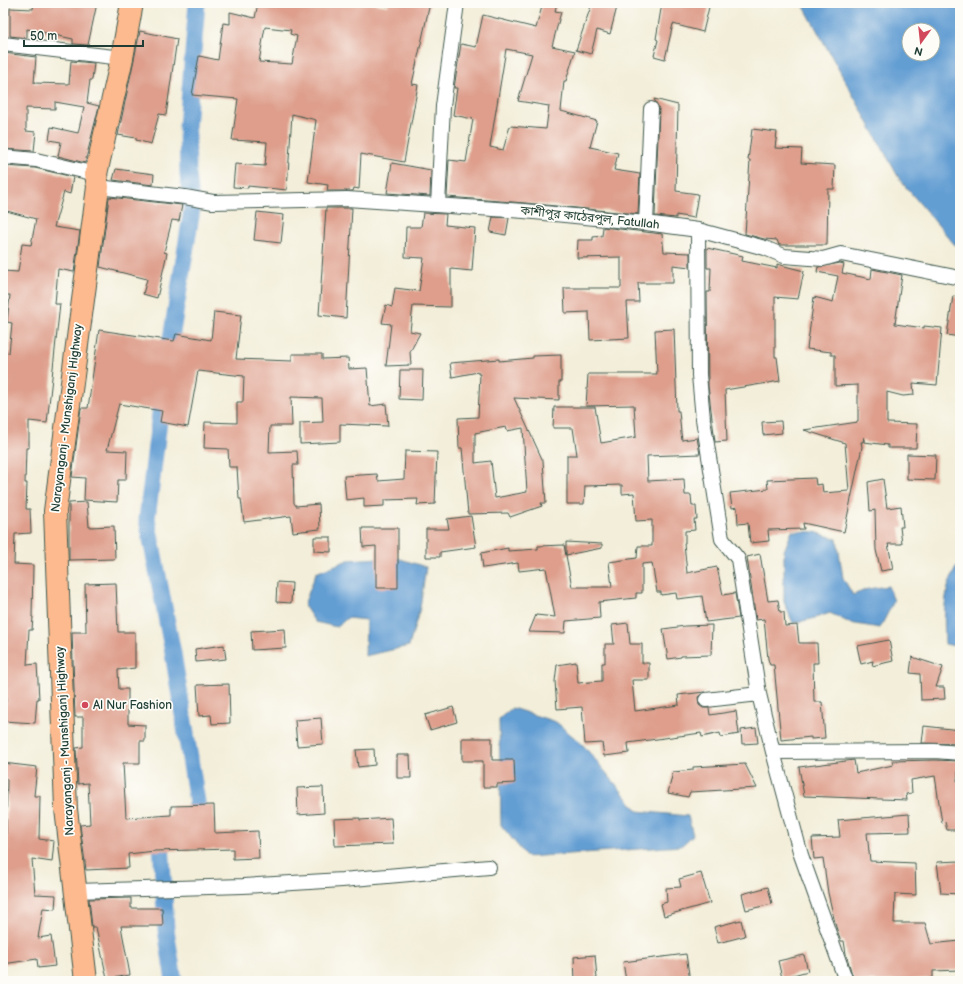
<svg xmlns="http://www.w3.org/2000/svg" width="963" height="984" font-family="'Balsamiq Sans','Noto Sans Bengali',sans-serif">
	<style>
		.water { fill: #649ed3; stroke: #426e84; fill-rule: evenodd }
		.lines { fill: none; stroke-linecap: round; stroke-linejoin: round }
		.canal { stroke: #649ed3; stroke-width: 17 }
		.building { fill: #de9e8b; fill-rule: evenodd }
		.street-casing { stroke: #3f584d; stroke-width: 16 }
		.primary-casing { stroke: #3f584d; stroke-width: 24 }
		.street { stroke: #fff; stroke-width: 14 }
		.primary { stroke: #fcba8e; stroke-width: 22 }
		.poi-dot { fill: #d1495b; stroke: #fdfcf7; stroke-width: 1.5 }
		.labels { text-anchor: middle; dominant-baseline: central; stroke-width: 3.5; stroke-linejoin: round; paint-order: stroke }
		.street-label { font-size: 12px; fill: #1f3d34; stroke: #fdfcf7 }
		.poi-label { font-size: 12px; fill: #1f3d34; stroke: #fdfcf7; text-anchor: start }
	</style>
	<rect width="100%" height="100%" fill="#fdfcf7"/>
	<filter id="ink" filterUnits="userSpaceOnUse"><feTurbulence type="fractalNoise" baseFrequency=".025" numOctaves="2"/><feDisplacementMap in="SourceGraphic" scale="8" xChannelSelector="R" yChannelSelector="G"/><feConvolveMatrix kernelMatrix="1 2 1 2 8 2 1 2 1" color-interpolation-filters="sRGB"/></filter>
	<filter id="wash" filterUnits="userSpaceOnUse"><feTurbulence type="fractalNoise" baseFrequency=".012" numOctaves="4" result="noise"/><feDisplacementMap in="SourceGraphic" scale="16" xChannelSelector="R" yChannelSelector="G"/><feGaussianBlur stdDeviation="0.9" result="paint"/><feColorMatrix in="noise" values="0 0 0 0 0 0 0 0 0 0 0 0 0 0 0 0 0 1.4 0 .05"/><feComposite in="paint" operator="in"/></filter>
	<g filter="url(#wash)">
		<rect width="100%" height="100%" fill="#f3eed9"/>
		<path class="water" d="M802 3H960V251L900 180ZM909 30H933V54H909Z
			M792 531 815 532 837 539 843 578 853 595 868 589 888 586 894 601 880 628 850 623 830 613 812 619 793 623 784 602V551Z
			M394 557 426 567 420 608 409 646 365 656 366 620 347 618 337 627 315 622 304 605 316 573 348 560Z
			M960 562V647L945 644C944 616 942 586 960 562Z
			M512 708 556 722 583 745 638 811 688 816 693 835 681 846 527 857 501 825 499 719Z"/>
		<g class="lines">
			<path class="canal" d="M167 363 192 210 188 174 187 127 197 3
				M163 389 147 519 173 653 197 802 188 831 161 842 166 930 174 981"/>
		</g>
		<g id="blocks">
			<path class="building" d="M34 3H97L88 45 73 44V39L27 29V38L10 36V8L33 9Z
				M258 3H370L388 6V3H430L412 84 418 85 404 162 361 154 359 189 354 188 353 191H327L328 185 308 182 316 120 292 114 287 190 248 186V188L233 187 235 164 265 166 267 142 232 140 238 99 192 95 199 56 218 60 223 23 230 24V12L255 18ZM265 27 291 30 290 34 297 36 292 64 259 62Z
				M543 3H557L555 11 561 12 552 46 575 51 566 81H564L561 111 597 121 590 147 618 153 614 170 640 174 638 214 525 203 447 197 449 160 466 162 473 119 453 115 457 88H454L461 44 476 47 483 15 536 28ZM506 49 532 54 518 101 549 106 546 129 510 126 503 150 490 147Z
				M592 3H618L610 34 597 30 591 54 576 50Z
				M662 3H710L703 32 673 24 665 59 654 56 658 40 656 39Z
				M140 31 177 39 166 115 159 114 151 144 136 140V138L118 135Z
				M3 53 36 57 34 83 69 84 71 61 94 63 92 80H90L87 103 99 106 85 163 58 156 61 142 49 140 51 127 78 133 84 107 55 102V109L26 108V131L36 132 34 151 3 149Z
				M654 99 678 105 676 191 698 194 694 218 676 215V218L655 216 659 109Z
				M752 129 777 132 775 148 802 149 801 163 835 165 834 189H828L827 245H779L777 240 764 239 745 234 750 160H748Z
				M392 163 431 170 430 196 387 193Z
				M3 166 35 168 73 177 70 194 64 192 54 227 80 231 74 272 58 269 55 304H60L47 423 29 421V448H26L25 483H27L26 509H30L31 533 15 534 14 564 33 565 32 617H33L32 630H29L27 665 37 664 39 699H37L35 723 3 721V702H6L3 652V352L9 353 12 323 7 322 10 295H3V271L18 272 22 244 31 245 36 219 3 210Z
				M116 169 154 174 153 185 113 180Z
				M109 197 182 205 179 221 172 220 164 252 167 253 157 298 143 294 147 279 100 267Z
				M326 208H352L346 318 319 315Z
				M257 212 284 215 281 243 254 240Z
				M423 213 446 214 445 225 475 228 472 271 451 269V307L413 306 410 331 420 333 410 352 411 365 386 366 391 324 382 323 386 305 392 307 395 288 419 291 424 258 405 257 406 227H421Z
				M493 217 509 218 506 235 490 232Z
				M603 227 662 234 664 252 690 253V267L673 265V283H638L639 302H627L629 338 590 340 589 312 565 313 564 288H621V257L577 258 578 240H593V237L602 236Z
				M707 248 743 256 742 261 777 268V264L804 271 798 299 775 297V357H777L780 381 725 390 727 441 715 442 708 386 707 292H710L711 268H707Z
				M840 263 844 264 842 273 871 279 872 269 902 275 895 324 924 328V326L942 328 937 385 913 383 914 395 903 396 887 392V423L917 424 916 448H888V445L864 442V437L863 442H861L862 447 844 532 803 523 804 529 768 530 769 541 750 543 748 523 738 524 737 507 732 508 730 493 768 489 767 480 815 478 816 485 822 484 823 493 849 491 845 443 804 430 858 422V385L835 386V355H831V352L807 349 814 297 833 302 838 276 817 272 818 267Z
				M953 296 960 297V337L947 335Z
				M214 312 241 315 236 359 292 361V354H322V359L348 358 349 369 367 368 370 406 386 404 388 426 340 424V442L300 444V423L323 422 322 398 291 397 292 426H270L269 452 297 451 298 465H293L294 503 296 506 319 504 320 529 293 532 291 516 244 522 241 499H239L237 467H229L228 449 204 448 205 422 237 423V402H243L244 376 198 371 188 427 160 422 162 411 119 404 107 450 127 451 126 480H118L117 502 84 500 85 478 72 477 81 408H88L99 330 174 341 176 334 211 340Z
				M674 329 677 411H679L681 433 682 440 697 438 700 454 647 456 648 481 684 479 685 495H691L692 506H696L697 519H694L695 530 685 531V543H684L687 573 717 567 723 595 735 593 739 618 706 622 702 596 677 599 676 593 661 595V592H657L652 563 642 564V593H636V598L599 602 600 618 566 621 565 633 529 632 536 615 555 617 546 568 519 571 518 563 483 568 481 553 508 548V551L538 549V546L564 545 572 587H612L609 562 637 558 638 546H652V520L636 521 634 493 622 494V485L585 486 584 504H567V455H577L573 428H553L554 407H595L601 443 636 437 634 405 586 406 588 374H657L655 330Z
				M561 355V382H559V400L514 398 543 461 546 503H541L542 506 510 517 508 513 468 514 462 448H459L458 418 478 417 480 374H478V372L452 377 450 363 499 359V361L533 358V356ZM506 427 507 431 523 428 527 492 495 498 491 461 475 463V433Z
				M400 370H423L422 400 399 399Z
				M781 421 782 433 763 435 762 422Z
				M405 451 437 452 435 504 417 505 418 499 384 500V506L364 507V498L346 500 344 476 377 474 378 481 404 479Z
				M907 454 936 455 935 480 907 479Z
				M883 479 887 508 901 506 903 527H900L902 544H888L893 569 881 571 876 550 875 510 870 511 868 482Z
				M87 502 89 527 114 526 115 559 69 560V503Z
				M471 516 476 547 440 552V557H426V529H449L447 519Z
				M362 528H398V588H376V546L363 547Z
				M314 537H331V552L314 551Z
				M566 542 602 544V548L566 555Z
				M760 554 768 601 778 600 780 612H784L785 626 797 625 799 643H817L818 663H813L814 702H822L825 738 811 739V737L781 740 774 665H770L768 659 764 619 756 620 747 557Z
				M277 582 292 583 291 603 276 602Z
				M116 583 118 632H135V668L118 670 119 689H128V724L145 725V741H140V763H123L126 818 171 815V806L214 805 215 833 258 831 259 858 233 859V849L155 851 128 854 129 868 86 870 80 825 90 824 88 783 78 784 76 748 83 747V717H75L72 632H86L85 584Z
				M628 623 630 644H642V663H649V680H632L635 711 679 705 678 695 705 692 698 697 699 705 703 708H709L710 715 736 711 739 734 721 737 720 733 702 737 701 733 628 743 629 753 604 756 602 743 585 744 582 707 557 709 555 681 557 665 576 662 578 683 602 681V663H605V644H614L612 625Z
				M712 625 711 655 681 656V657L668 659 663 629 685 626Z
				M285 629 286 648 252 650 251 631Z
				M889 640 893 661 872 666 873 661 861 664 857 646Z
				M224 645 226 659 196 662 195 649Z
				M912 657 943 667 936 687H944L945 699 921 700 920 674 910 673Z
				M229 684 230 723 212 724 211 715 199 716 197 685Z
				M453 707 457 722 430 730 425 715Z
				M321 718 323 744 297 746 295 720Z
				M924 726 960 730V744L922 743Z
				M756 728 758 743 742 744 741 730Z
				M462 738H492V760H514L515 783 497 784V787H483V761H462Z
				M374 749 375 765 358 767 356 750Z
				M397 755H410L411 778H397Z
				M854 760 856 773 893 765 892 761 935 760 959 761 957 781H960V830H947L945 822 942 823 935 776 911 780 912 793 906 794 907 800 804 796 799 767Z
				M3 763 37 767 34 796H40L39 839 54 841 52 862 32 859 35 894 56 895 55 909 43 908 38 938 51 936 55 966 38 968 37 959 3 964V834H6L7 779 3 778Z
				M745 764 757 788 690 792 688 797 668 793 673 772 693 770V767Z
				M323 787 324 813 298 815 297 788Z
				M909 814 910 832 867 833 870 861 915 863 916 895 895 894 894 923H925L931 944 960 941V970L933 971V978L890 981H854L846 954 844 941H841L836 927 828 893 823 858 814 859 812 838 840 837 838 820Z
				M360 818V820L391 818 393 844 335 846 334 819Z
				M960 861V894L941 893 937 862Z
				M701 873 710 903 664 916 661 904 667 902 666 888 681 887 679 879Z
				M768 887 772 904 746 910 742 894Z
				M131 898V908H162L163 926H121L130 975 107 979 96 927H92L89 899Z
				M741 920 745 936 718 943 714 927Z
				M686 954 690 981H626L623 962Z
				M595 955 597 979 575 981 574 957Z
				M804 955 808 971 782 978 778 961Z"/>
		</g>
	</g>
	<g filter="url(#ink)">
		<use href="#blocks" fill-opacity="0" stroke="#3f584d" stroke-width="1"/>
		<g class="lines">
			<defs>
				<path id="street" d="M3 44 122 58
					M3 157 36 160 96 174
					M98 187 185 197 213 202 347 199 524 211 646 223 698 230 765 248 784 256 823 259 841 254 960 278
					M438 205 443 106 457 3
					M646 223 651 109
					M698 230 699 375 703 419 722 539 738 559 759 694 773 752 801 855 846 981
					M706 700 759 694
					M773 752 935 751 960 753
					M76 891 243 886 342 880 489 867"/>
				<path id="primary" d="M86 981 66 809 55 511 98 187 96 174 122 58 132 3"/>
			</defs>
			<use href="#street" class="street-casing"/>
			<use href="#primary" class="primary-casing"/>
			<use href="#street" class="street"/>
			<use href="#primary" class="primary"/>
		</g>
	</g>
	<circle class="poi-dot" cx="85" cy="705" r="4"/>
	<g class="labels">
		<g class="street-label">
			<text transform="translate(590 218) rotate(6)">কাশীপুর কাঠেরপুল, Fatullah</text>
			<text transform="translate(67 418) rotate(-83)">Narayanganj - Munshiganj Highway</text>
			<text transform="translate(65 741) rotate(-93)">Narayanganj - Munshiganj Highway</text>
		</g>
		<g class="poi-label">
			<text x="93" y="705">Al Nur Fashion</text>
		</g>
	</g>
	<rect width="963" height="984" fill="none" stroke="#fdfcf7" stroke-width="16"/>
	<g transform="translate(921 42) rotate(195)"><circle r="19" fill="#fdfcf7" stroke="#a4b0a9"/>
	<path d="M0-3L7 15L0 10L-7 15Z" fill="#d1495b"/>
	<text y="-6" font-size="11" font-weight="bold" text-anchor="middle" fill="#1f3d34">N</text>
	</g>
	<path d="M24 40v6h119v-6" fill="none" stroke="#1f3d34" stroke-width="2"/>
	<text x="30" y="40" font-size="12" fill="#1f3d34" stroke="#fdfcf7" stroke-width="3" paint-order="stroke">50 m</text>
</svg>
